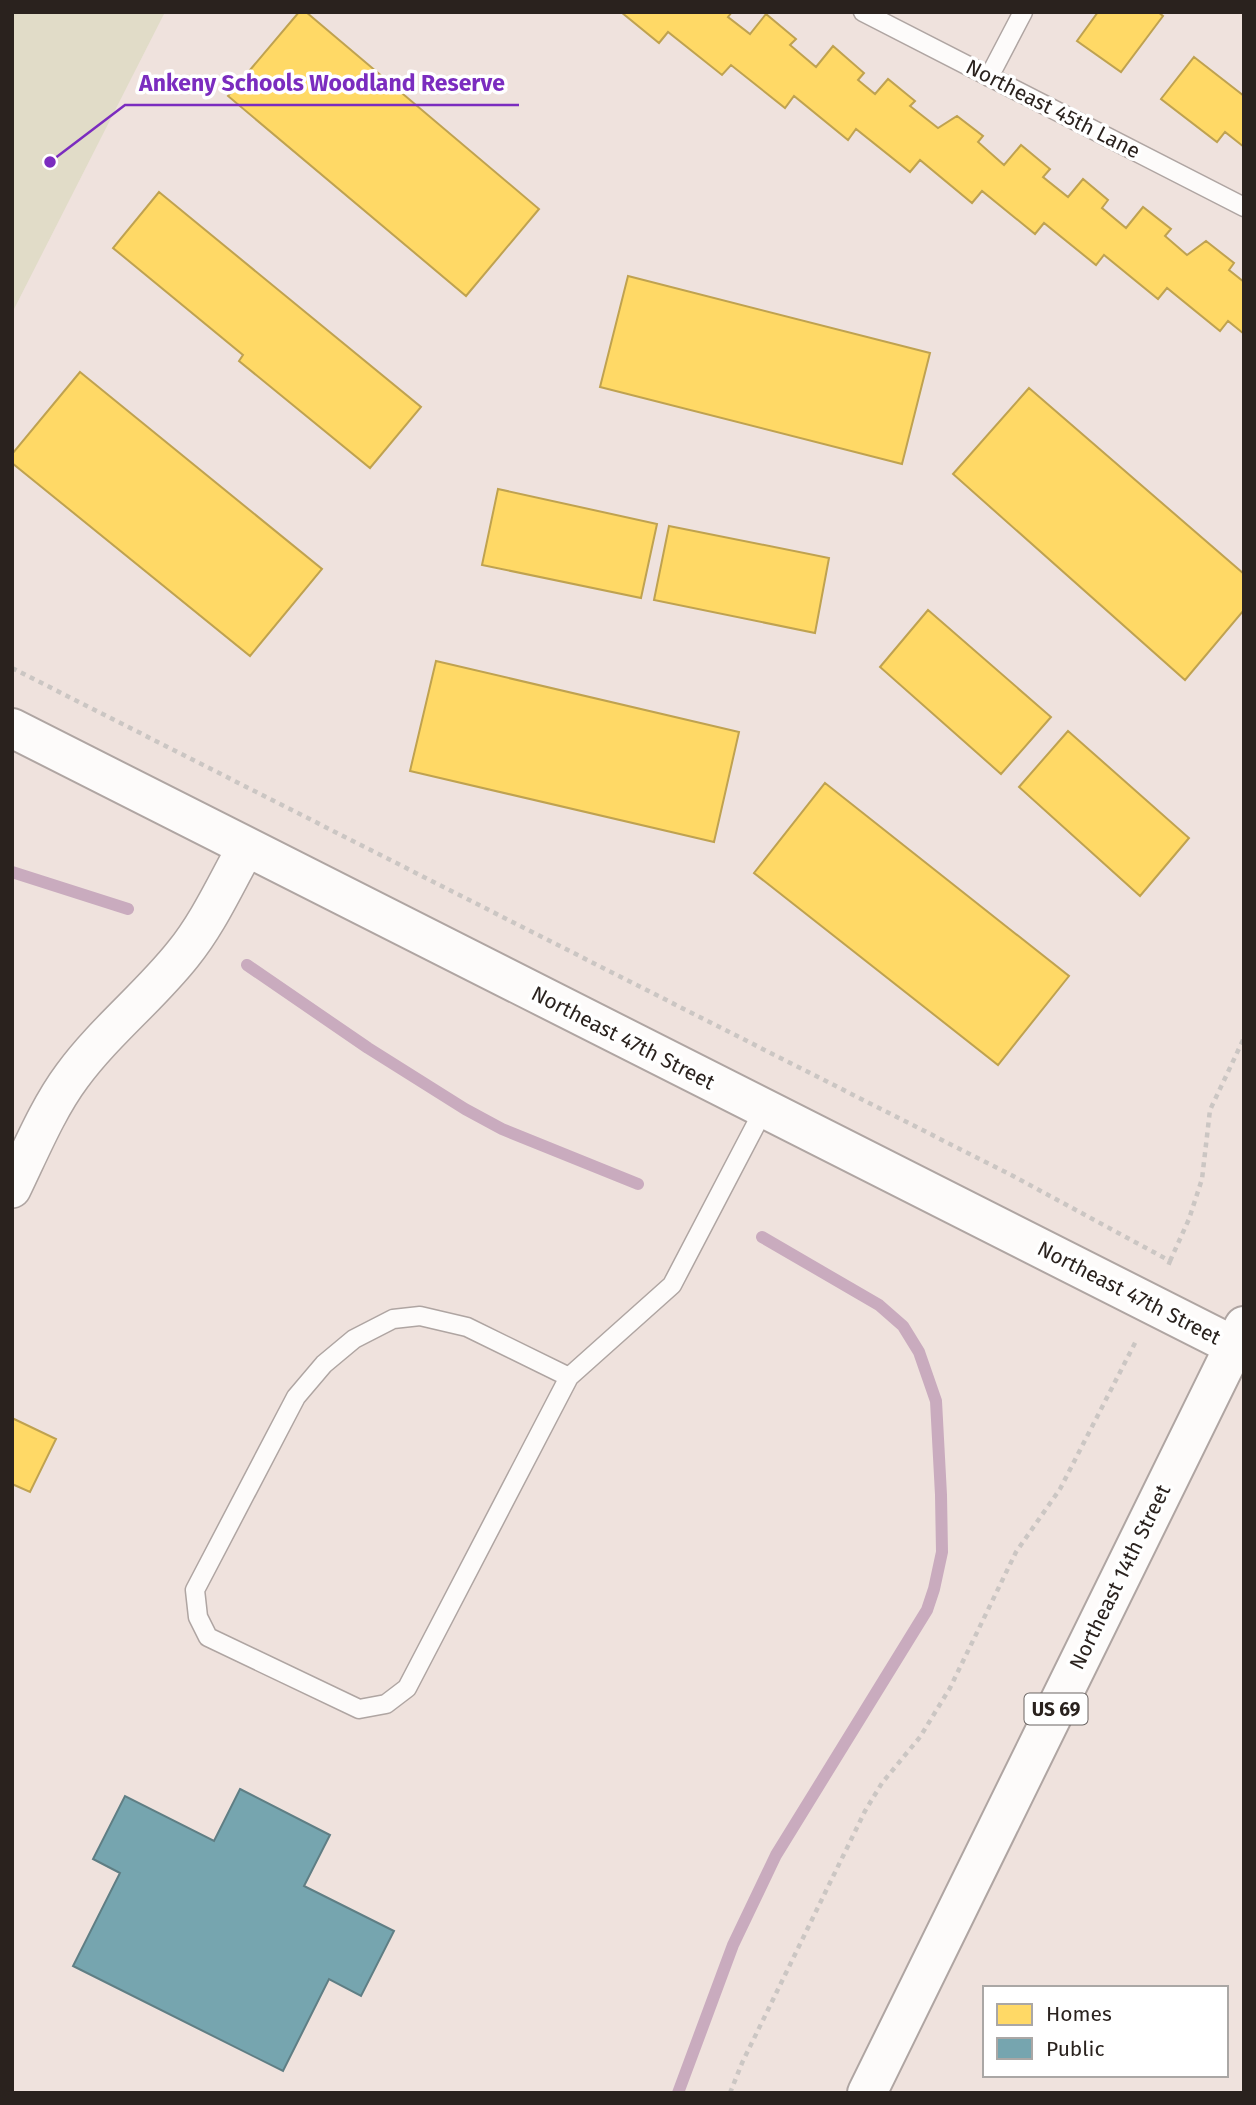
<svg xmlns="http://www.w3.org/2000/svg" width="1256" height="2105" font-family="'Fira Sans',sans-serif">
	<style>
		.green { fill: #e1dcc8 }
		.homes { fill: #ffd966; stroke: #bfa250; stroke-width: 2 }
		.public { fill: #76a5af; stroke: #5f7e84; stroke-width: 2 }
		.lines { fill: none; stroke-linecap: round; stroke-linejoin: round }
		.stream { stroke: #c9abbe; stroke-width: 12 }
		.service-casing { stroke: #afa5a2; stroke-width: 21 }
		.minor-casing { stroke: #afa5a2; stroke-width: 40 }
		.tertiary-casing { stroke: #afa5a2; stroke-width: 42 }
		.primary-casing { stroke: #afa5a2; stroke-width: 42 }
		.path { stroke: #cbc6c3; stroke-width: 4.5; stroke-dasharray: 5 5; stroke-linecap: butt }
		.service { stroke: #fdfbfa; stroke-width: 18 }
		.minor { stroke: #fdfbfa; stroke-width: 37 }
		.tertiary { stroke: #fdfbfa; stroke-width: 38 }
		.primary { stroke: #fdfbfa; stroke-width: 38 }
		.labels { text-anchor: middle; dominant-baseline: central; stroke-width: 7; stroke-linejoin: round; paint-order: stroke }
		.shield { fill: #fff; stroke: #6a6462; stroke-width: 2 }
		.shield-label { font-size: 19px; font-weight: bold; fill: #2a221e }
		.street-label { font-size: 21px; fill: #2a221e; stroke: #fff }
		.leader { fill: none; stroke: #7b2cbf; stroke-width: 2.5 }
		.callout-dot { fill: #7b2cbf; stroke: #fff; stroke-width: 2.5 }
		.callout-label { font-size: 23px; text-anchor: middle; font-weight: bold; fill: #7b2cbf; stroke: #fff; stroke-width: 7; stroke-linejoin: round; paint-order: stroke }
	</style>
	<rect width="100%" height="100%" fill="#efe2dd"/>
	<path class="green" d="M12 12H165L12 313Z"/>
	<path class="homes" d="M299 12H306L539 209 466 296 228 96Z
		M621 12H732L728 17 750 34 766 14 796 39 790 45 816 67 833 46 864 73 858 80 875 94 888 79 915 101 910 106 938 128 957 116 983 136 978 142 1004 165 1021 145 1050 169 1043 177 1068 197 1083 179 1108 200 1102 208 1126 228 1143 207 1171 229 1165 236 1187 255 1206 241 1234 263 1229 270 1244 282V334L1228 321 1220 331 1167 288 1158 299 1104 255 1096 265 1044 223 1035 234 982 191 972 203 920 160 910 172 856 129 848 140 794 96 785 108 731 65 722 75 668 32 659 43Z
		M1098 12H1158L1163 16 1121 72 1077 41Z
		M1194 57 1244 96V147L1225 132 1217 142 1161 99Z
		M159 192 421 407 370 468 239 361 243 355 113 248Z
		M628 276 930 353 902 464 600 387Z
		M80 372 322 569 250 656 12 463V454Z
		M1029 388 1244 574V610L1185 680 953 474Z
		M498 489 657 524 641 598 482 565Z
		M669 526 829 558 815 633 654 600Z
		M928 610 1051 717 1001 774 880 667Z
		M436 661 739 732 714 842 410 771Z
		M1068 731 1189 838 1140 896 1019 787Z
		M825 783 1069 976 998 1065 754 873Z
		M12 1418 56 1439 30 1492 12 1484Z"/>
	<path class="public" d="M240 1789 330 1835 304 1886 394 1931 361 1996 329 1979 283 2071 73 1966 120 1873 93 1859 125 1796 214 1841Z"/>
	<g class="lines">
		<path class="stream" d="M12 872 128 909
			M247 965 368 1048 465 1109 502 1129 638 1184
			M678 2093 733 1945 776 1855 927 1610 934 1589 942 1552 941 1495 936 1401 919 1352 903 1326 879 1305 762 1237"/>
		<defs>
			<path id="service" d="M863 12 1244 207
				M989 77 1023 12
				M569 1377 467 1327 420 1316 393 1319 354 1339 324 1364 296 1397 195 1590 198 1617 208 1637 359 1709 386 1704 407 1688 569 1377 672 1285 764 1109"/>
			<path id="minor" d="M12 1189C30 1152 48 1108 72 1076 105 1031 149 997 183 954 209 922 226 883 246 848"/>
			<path id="tertiary" d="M12 728 1234 1346"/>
			<path id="primary" d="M867 2093 1244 1326"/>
		</defs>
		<use href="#service" class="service-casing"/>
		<use href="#minor" class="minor-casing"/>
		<use href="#tertiary" class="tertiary-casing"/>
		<use href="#primary" class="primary-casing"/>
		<path class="path" d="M12 668 1015 1177 1170 1261 1167 1269
			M1170 1261 1189 1219 1202 1179 1210 1110 1244 1038
			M730 2093 742 2063 865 1811 882 1783 920 1737 950 1688 1016 1552 1060 1489 1136 1341"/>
		<use href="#service" class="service"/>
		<use href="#minor" class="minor"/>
		<use href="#tertiary" class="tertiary"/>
		<use href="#primary" class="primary"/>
	</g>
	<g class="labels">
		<rect class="shield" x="1024.5" y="1693.5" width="63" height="31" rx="5"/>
		<g class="shield-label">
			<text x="1056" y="1709">US 69</text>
		</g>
		<g class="street-label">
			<text transform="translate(1053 109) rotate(27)">Northeast 45th Lane</text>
			<text transform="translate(623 1038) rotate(27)">Northeast 47th Street</text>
			<text transform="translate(1129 1293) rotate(27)">Northeast 47th Street</text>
			<text transform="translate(1120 1577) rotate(-64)">Northeast 14th Street</text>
		</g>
	</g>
	<path class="leader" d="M50 162L125 105H519"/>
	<circle class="callout-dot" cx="50" cy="162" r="7"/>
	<g class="callout-label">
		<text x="322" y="91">Ankeny Schools Woodland Reserve</text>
	</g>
	<rect width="1256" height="2105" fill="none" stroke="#2a221e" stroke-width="28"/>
	<rect x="983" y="1986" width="245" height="91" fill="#ffffff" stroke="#aaa7a5" stroke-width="2"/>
	<rect x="997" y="2004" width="35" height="21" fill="#ffd966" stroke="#aaa7a5" stroke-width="2"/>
	<text x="1046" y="2021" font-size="21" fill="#2a221e">Homes</text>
	<rect x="997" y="2038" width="35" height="21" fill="#76a5af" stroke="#aaa7a5" stroke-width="2"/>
	<text x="1046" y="2056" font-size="21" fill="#2a221e">Public</text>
</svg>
